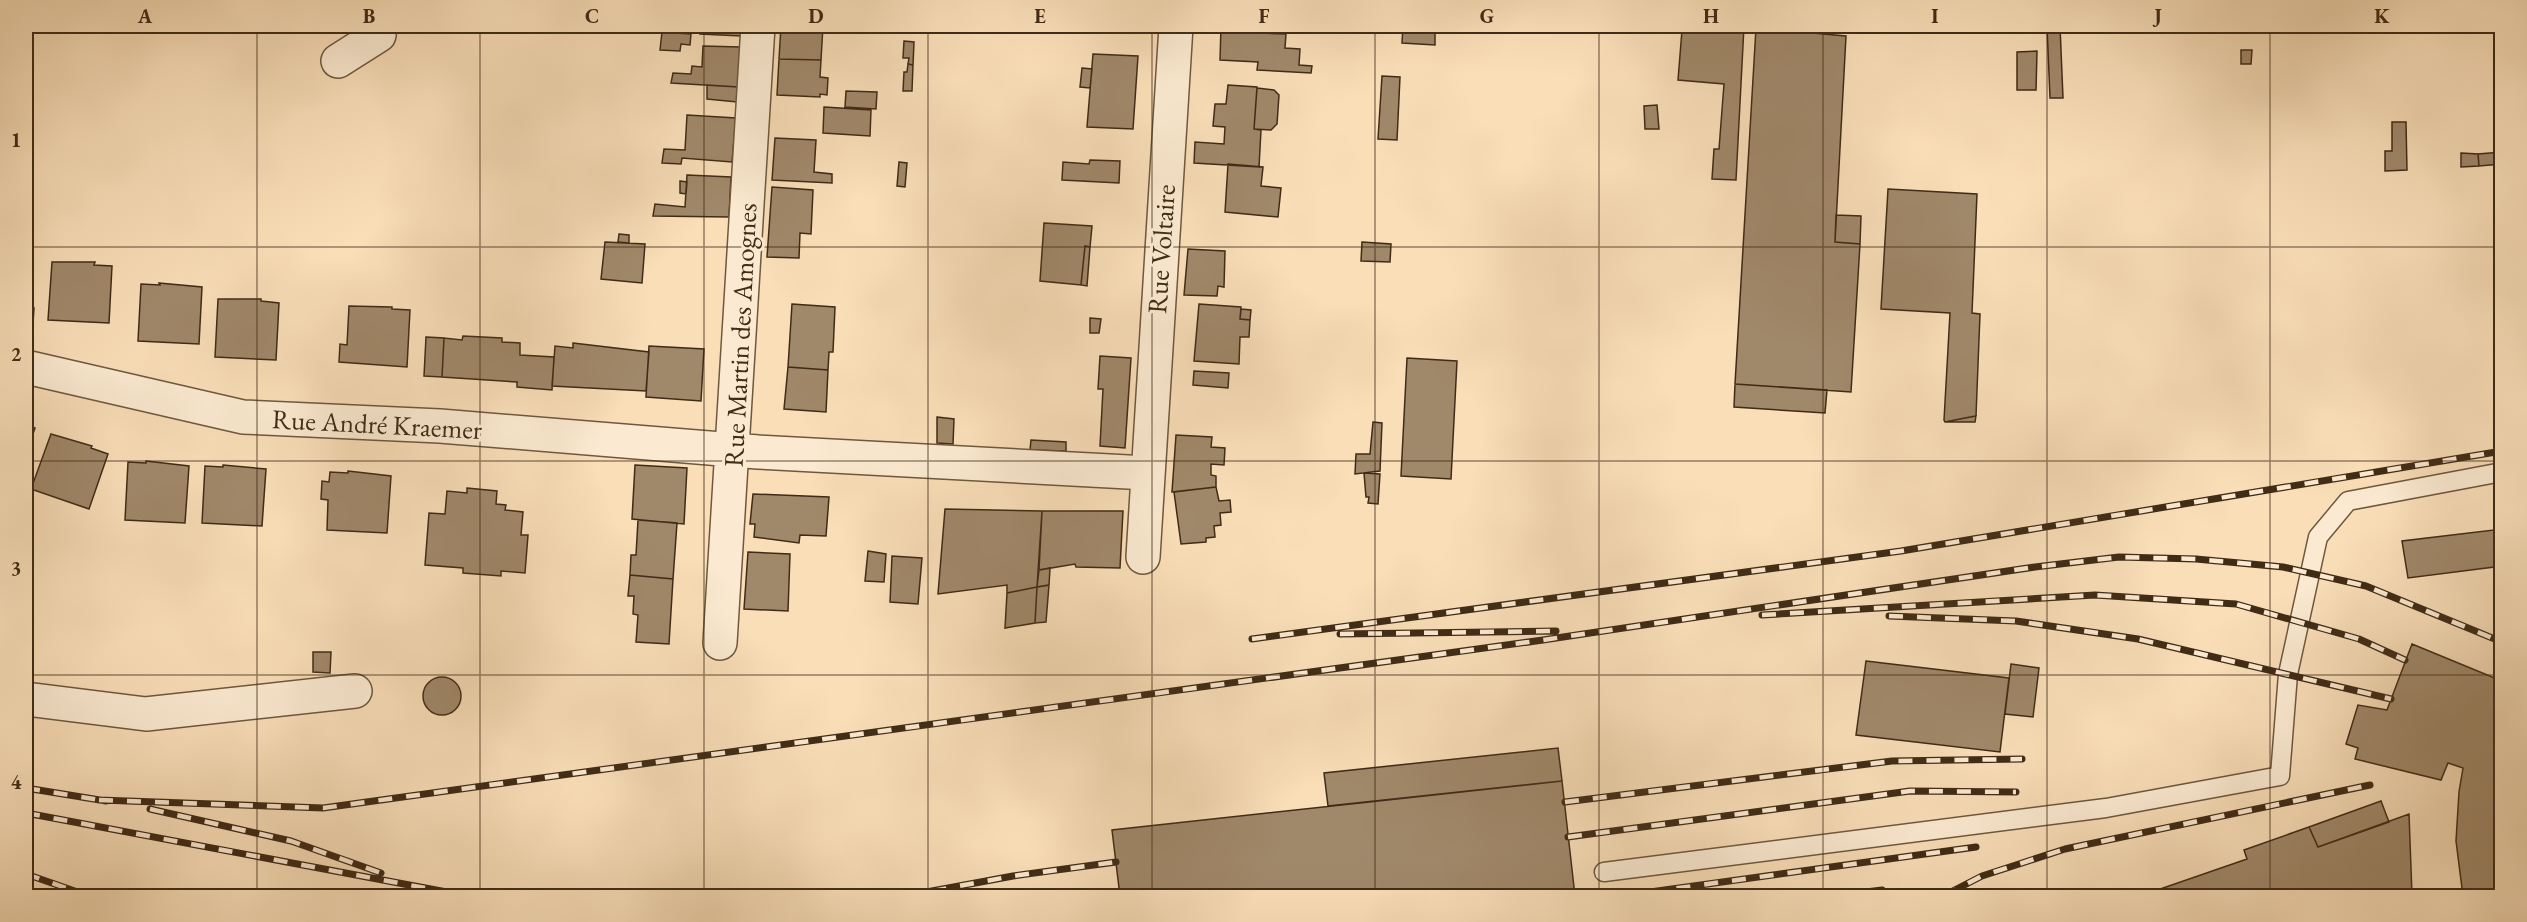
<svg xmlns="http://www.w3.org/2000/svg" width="2527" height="922" font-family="'EB Garamond',serif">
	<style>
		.building { fill: #a0886a; stroke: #402b16; stroke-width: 1.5 }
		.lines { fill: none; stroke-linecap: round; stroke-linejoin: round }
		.service-casing { stroke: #6e583e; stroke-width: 21 }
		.minor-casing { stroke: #6e583e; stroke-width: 36 }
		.service { stroke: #fbead1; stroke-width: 18 }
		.minor { stroke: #fbead1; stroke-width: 33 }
		.rail-casing { stroke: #402b16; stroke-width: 7 }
		.rail { stroke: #fbead1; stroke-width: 4.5; stroke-dasharray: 14; stroke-linecap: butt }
		.grid { fill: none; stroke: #402b16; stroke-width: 1.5; stroke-opacity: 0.55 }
		.labels { text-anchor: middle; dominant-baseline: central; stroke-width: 6; stroke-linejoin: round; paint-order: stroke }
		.street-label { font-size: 27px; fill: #402b16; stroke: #fbead1 }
		.neatline { fill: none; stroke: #402b16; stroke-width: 2 }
		.grid-label { font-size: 20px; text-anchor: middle; font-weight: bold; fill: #402b16 }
	</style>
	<rect width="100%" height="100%" fill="#f9deb8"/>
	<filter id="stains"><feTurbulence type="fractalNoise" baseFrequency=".00333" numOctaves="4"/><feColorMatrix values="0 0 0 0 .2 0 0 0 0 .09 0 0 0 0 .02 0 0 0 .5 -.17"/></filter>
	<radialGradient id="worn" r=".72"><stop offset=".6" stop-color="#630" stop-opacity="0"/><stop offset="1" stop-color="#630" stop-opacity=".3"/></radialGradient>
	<path class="building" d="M701 26H741V36L700 34Z
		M781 26H823L821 60 779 59Z
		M1221 26H1260V33L1286 34 1285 48 1300 49 1299 65 1312 66 1311 73 1257 70 1258 62 1220 60Z
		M1403 26H1435V45L1402 43Z
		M1716 26H1744L1736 180 1712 179 1714 149H1719L1724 84 1678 80 1682 30 1716 31Z
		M2047 26H2060L2063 98H2050Z
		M2223 26H2238V30H2223Z
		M1756 28 1846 36 1835 242 1860 244 1851 392 1735 384Z
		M662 32 691 34 690 45 681 44 680 51 660 50Z
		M904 41 914 42 913 65 908 64 909 58H903Z
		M703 46 740 47 738 87 671 83 673 73 691 74 692 66 702 67Z
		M2241 50H2252L2251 64H2241Z
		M2037 51 2036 90H2017V52Z
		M1093 54 1138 56 1133 129 1087 127Z
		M779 59 821 60 820 77 828 78 827 95 820 94V97L777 95Z
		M908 64 913 65 912 91H903L904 72H907Z
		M1082 68 1092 69 1090 88 1080 87Z
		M1382 76 1400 77 1397 140 1378 139Z
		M707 85 738 87 737 102 707 99Z
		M1228 85 1257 87 1254 129 1261 130 1259 167 1194 163 1195 142 1224 144 1225 127 1213 126 1215 104H1226Z
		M1257 88 1274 90 1279 95 1277 124 1271 130 1254 129Z
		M846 91 877 92 876 109 845 107Z
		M1657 105 1659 129H1645L1644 106Z
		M824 107 871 110 870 136 823 133Z
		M687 115 736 118 732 162 682 158 681 164 662 163 664 149 685 150Z
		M2392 122H2406L2407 170 2385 171V151H2392Z
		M775 138 816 140 814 172 832 174V183L772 180Z
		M2502 152V164L2479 166 2478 154Z
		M2461 153 2478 154 2479 166 2461 167Z
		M1090 160 1120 161 1119 183 1062 180 1063 162 1089 164Z
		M899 162 907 163 905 187 897 186Z
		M1228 164 1263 167 1261 186 1281 188 1278 217 1225 212Z
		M687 175 731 177 729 217 653 216 655 204 685 207Z
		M680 181 687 182 686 194 680 193Z
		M772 187 813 190 811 234 800 233 799 258 767 257Z
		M1888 189 1977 194 1972 313 1980 314 1976 416 1945 422 1944 420 1950 313 1881 309Z
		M1836 215 1861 216 1860 244 1835 242Z
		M1044 223 1092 226 1090 247 1085 246 1081 285 1040 281Z
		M619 234 629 235V243L618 242Z
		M605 242 645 244 642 283 601 279Z
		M1362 242 1391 244 1390 262 1361 261Z
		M1085 246 1090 247 1087 286 1081 285Z
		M1188 249 1225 251 1224 287 1218 286 1217 296 1184 295Z
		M52 262H95L94 265 112 266 109 323 48 320Z
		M159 283 202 287 199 344 138 341 141 284 160 285Z
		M218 299H261V301L279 303 276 360 215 357Z
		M792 304 835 307 833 352H829L828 370 788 367Z
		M1199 304 1241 307 1240 319 1250 320 1249 337H1240L1239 364 1194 361Z
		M349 306 392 307V309L410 310 407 367 339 362 340 344 347 345Z
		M26 308H34L32 338H26Z
		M1241 309 1251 310 1250 320 1240 319Z
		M1090 318 1101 319 1099 333H1090Z
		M463 336 502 338V342L520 343V355L554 357 552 390 517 387V382L442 377 444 338 462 340Z
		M426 337 444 338 442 377 424 376Z
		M573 343 649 352 646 391 552 386 555 346 573 348Z
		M649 346 704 349 701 401 646 397Z
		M1100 356 1131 358 1125 448 1100 446 1103 389H1098Z
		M1407 358 1457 361 1451 479 1401 476Z
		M788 367 828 370 826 412 784 409Z
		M1194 371 1229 373 1228 388 1193 385Z
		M1735 384 1827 390 1825 413 1734 407Z
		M1976 416 1975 422H1945L1965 418Z
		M937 417 954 419 953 444 937 443Z
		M1373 422 1382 423 1380 471 1355 474 1356 454H1370Z
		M26 425 35 428 26 455Z
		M51 434 92 446 91 448 108 454 89 509 31 489Z
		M1176 435 1212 437 1211 447 1225 448 1224 465 1211 464V475L1216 476V487L1172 492Z
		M1031 440 1066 442V451L1030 450Z
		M146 461 189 466 185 523 125 520 128 462 146 463Z
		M223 465 266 469 262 526 202 523 205 466 223 467Z
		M635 465 687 468 684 524 632 519Z
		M348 471 391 476 387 533 327 530 328 500 321 499 322 481 329 482 330 472 348 473Z
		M1364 473 1380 474 1378 504 1368 503 1369 497H1366Z
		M1216 487 1219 501 1230 500 1231 512 1220 513 1221 525 1214 526 1215 537 1206 538V542L1181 544 1174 492Z
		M467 488 497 491 496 504 506 505 505 510 523 512 521 535H528L525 573 501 571V576L463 573V568L425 565 429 513 445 514 447 491 467 493Z
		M753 494 829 497 826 536 800 535 799 543 754 537 755 524H750Z
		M945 509 1042 511 1037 587 1007 593V585L938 594Z
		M1042 511H1123L1120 568 1076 567 1075 564 1039 570Z
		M638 520 677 523 673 579 630 575 631 555H636Z
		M2502 529V566L2408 578 2402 541Z
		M868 551 886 554 884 582 865 581Z
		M748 552 790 554 788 611 744 609Z
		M892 556 922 558 918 604 890 602Z
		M1050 568 1049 585 1037 587 1039 570Z
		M630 575 673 579 669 644 636 642 638 615 633 614 634 596H628Z
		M1049 585 1046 622 1035 623 1037 587Z
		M1037 587 1035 623 1005 628 1007 593Z
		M2412 644 2497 679 2502 671V896H2463L2456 841 2459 792 2463 768 2448 763 2441 780 2355 759 2358 748 2346 744 2358 705 2387 710Z
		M313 652H331L330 673 313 672Z
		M1866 661 2009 678 2000 752 1856 735Z
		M2011 664 2039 668 2033 717 2005 714Z
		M423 696a19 19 0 1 1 38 0a19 19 0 1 1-38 0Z
		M1558 748 1562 781 1328 806 1324 773Z
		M1562 781 1575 896H1120L1112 830Z
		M2381 801 2389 822 2318 847 2309 827Z
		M2409 814 2412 896H2140L2247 859 2244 850 2309 827 2318 847Z
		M2102 889 2104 896H2082Z"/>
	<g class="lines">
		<defs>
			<path id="service" d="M1604 872 2106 808 2280 776 2288 674 2318 537 2348 501 2502 472"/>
			<path id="minor" d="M338 61 379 35 380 26
				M26 367 243 417 440 426 758 452 1147 473
				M1143 557 1176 26
				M720 643 758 26
				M26 699 146 714 355 691"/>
		</defs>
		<use href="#service" class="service-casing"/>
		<use href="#minor" class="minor-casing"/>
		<use href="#service" class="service"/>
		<use href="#minor" class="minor"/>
		<defs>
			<path id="rail" d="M1762 615 2095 595 2236 604 2359 639 2405 660
				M1889 616 2016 621 2138 639 2391 699
				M1340 634 1556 631
				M1252 639 1901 551 2502 451
				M26 788 106 801
				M99 800 323 808 1543 640 2035 567 2119 557 2196 559 2283 567 2366 586 2502 642
				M1565 802 1892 761 2022 759
				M150 809 291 841 381 873
				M26 813 468 896
				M1568 837 1910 791 2016 792
				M26 874 89 896
				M905 896 1013 876 1116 862
				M1621 896 1976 847
				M1834 896 1882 890
				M1943 896 1982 876 2065 849 2370 785"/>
		</defs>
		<use href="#rail" class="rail-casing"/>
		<use href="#rail" class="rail"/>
	</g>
	<path class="grid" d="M257 26V896M480 26V896M704 26V896M928 26V896M1152 26V896M1375 26V896M1599 26V896M1823 26V896M2047 26V896M2270 26V896M26 247H2502M26 461H2502M26 675H2502"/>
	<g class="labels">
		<g class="street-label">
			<text transform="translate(1161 249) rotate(-86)">Rue Voltaire</text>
			<text transform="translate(740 335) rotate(-87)">Rue Martin des Amognes</text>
			<text transform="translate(377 424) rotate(3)">Rue André Kraemer</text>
		</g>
	</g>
	<rect width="2527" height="922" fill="none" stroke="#f9deb8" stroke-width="66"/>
	<rect x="33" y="33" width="2461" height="856" class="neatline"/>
	<g class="grid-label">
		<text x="145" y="23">A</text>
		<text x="369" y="23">B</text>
		<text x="592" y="23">C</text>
		<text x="816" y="23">D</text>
		<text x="1040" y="23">E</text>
		<text x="1264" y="23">F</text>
		<text x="1487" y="23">G</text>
		<text x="1711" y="23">H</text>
		<text x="1935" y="23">I</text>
		<text x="2158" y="23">J</text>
		<text x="2382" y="23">K</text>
		<text x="16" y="147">1</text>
		<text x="16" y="361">2</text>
		<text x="16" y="575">3</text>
		<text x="16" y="789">4</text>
	</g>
	<rect width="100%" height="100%" filter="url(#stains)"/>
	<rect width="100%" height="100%" fill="url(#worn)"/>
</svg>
